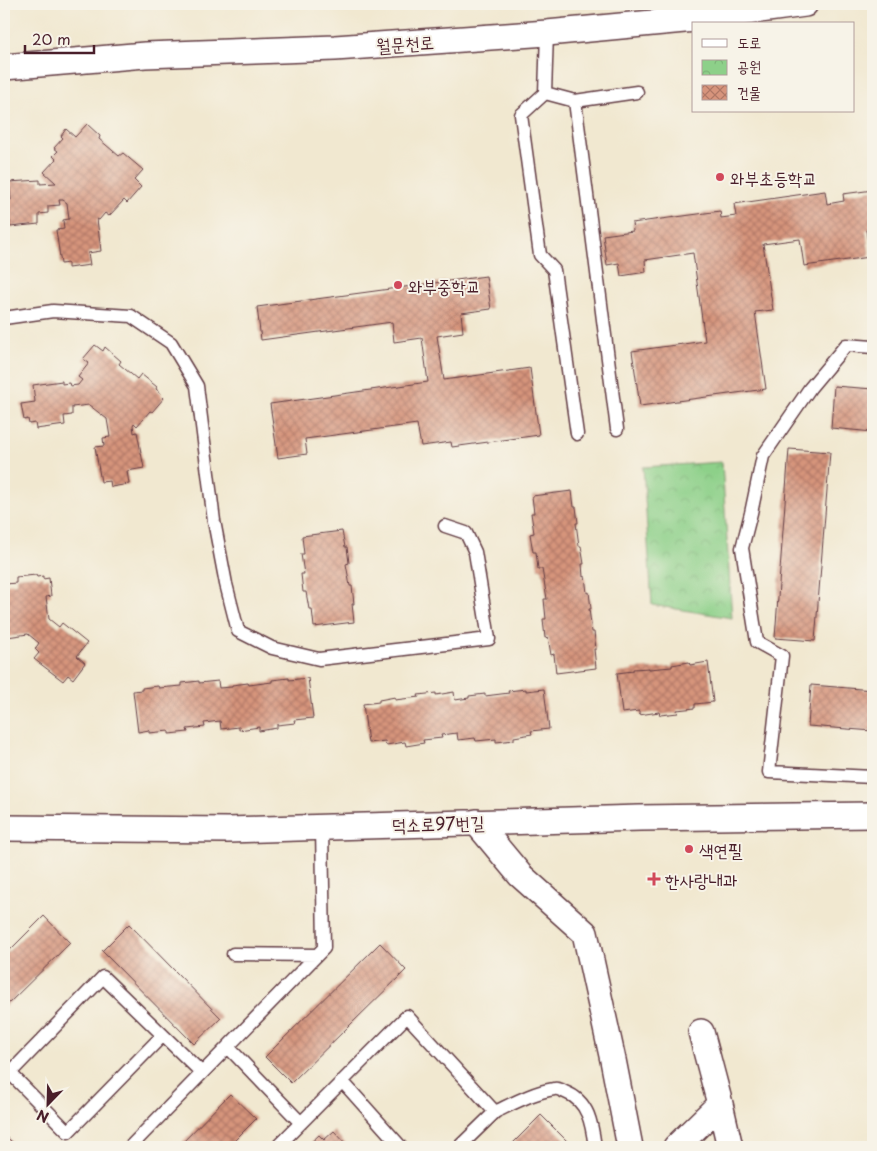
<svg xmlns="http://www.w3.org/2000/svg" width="877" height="1151" font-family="'Playpen Sans','Poor Story',sans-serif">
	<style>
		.park { fill: url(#park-crowns); stroke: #6c785a }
		.building { fill: url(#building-cross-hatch) }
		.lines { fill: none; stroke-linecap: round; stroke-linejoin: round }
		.service-casing { stroke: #633d44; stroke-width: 15 }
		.minor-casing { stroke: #633d44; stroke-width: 28 }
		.service { stroke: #fff; stroke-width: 12 }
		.minor { stroke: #fff; stroke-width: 25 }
		.poi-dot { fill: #d1495b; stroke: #f7f3e8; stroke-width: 2 }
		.labels { text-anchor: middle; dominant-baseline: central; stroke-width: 4; stroke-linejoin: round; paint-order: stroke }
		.street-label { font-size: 18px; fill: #4a1f2b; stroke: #f7f3e8 }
		.poi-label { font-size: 18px; fill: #4a1f2b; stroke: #f7f3e8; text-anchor: start }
	</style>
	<defs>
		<pattern id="park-crowns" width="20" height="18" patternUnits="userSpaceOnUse" patternTransform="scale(1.25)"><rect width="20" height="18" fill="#8dd089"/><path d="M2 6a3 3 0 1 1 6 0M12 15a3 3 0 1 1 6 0" fill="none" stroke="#7bb276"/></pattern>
		<pattern id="building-cross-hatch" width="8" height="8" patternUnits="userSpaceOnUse" patternTransform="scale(1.25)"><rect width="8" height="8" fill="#d6947c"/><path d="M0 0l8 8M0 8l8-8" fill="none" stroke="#b07866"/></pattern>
	</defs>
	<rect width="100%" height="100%" fill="#f7f3e8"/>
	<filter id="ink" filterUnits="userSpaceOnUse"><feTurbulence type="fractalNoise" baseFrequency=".02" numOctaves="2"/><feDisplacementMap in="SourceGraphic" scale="10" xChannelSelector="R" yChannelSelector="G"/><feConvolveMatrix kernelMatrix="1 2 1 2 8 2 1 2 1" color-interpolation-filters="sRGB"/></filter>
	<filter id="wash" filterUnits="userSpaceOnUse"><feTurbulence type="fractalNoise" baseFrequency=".0096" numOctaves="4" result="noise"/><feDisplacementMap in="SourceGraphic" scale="20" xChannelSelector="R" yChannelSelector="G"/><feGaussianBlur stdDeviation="1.12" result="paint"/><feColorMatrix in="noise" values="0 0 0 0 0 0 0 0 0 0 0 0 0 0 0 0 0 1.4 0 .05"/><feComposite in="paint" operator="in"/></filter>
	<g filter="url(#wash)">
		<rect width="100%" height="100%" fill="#f1e8d0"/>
		<path class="park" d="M722 462 732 618 652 605 643 467Z"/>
		<g id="blocks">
			<path class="building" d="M87 124 100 136 99 139 119 156 123 153 143 170 134 180 141 187 127 203 124 200 109 216 105 213 99 220 97 219 101 251 88 253 90 265 68 268V263L61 264 56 230 64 229 63 220 69 219 67 203 63 200H59L60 205 48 206V213L39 214V224L10 227V221L5 222 4 200H11L9 182 40 180V184L56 183 44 172 56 159 53 156 58 151 54 148 63 138 61 136 66 129 75 137Z
				M873 190V229L866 230 870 257 804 266 800 239 763 244 773 310 755 312 766 389 640 406 632 351 705 341 693 253 645 260 646 272 621 276 619 263 607 265 603 235 633 231 632 223 720 211 721 218 736 216 734 204 825 191 827 204 844 201 843 194Z
				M486 276 491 309 461 313 463 332 437 336 444 380 530 368 539 435 452 447 451 442 421 446 417 424 305 439 307 454 278 458 270 404 428 382 422 338 394 342 392 322 261 340 257 307Z
				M95 345 103 351 105 347 121 361 119 364 137 379 141 374 157 387 156 389 162 394 161 395 164 398 152 412 150 411 137 426 134 423 133 425 134 433 137 432 144 468 127 471 129 484 111 487 110 481 101 482 95 447 104 446 103 438 110 437 107 419 89 405 72 407V415L64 416 65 425 36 429 35 423 29 424 28 419 24 420 21 404 35 402 33 385 62 381V384L69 383 70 386 78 385 82 380 78 377 89 363 83 359Z
				M834 386 873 389V432L831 428Z
				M789 449 830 452 815 641 775 638Z
				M572 491 574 507H576L578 523H576L579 546H581L584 564H582L583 577 585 576 587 593 589 592 591 609H589L592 632H594L596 649H594L596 668 556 673 554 654 551 655 548 637 545 638 543 619H546L544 599H547L542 569H538L536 552H533L530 534 534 533 531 513H534L532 496Z
				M342 531 345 547H347L349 563 346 564 350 586H352L354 604H352L354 622 314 627 312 609H309L306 592H303L301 574H304L301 554H304L302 536Z
				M36 575 37 577 43 576V579L49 578 51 596 46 597 49 619 59 627 62 623 87 643 77 656 85 663 73 679 68 675 63 681 34 659 39 653 35 649 39 643 28 634 7 637 4 641V591H7L6 584 16 583V577Z
				M689 662 690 665 708 662 713 702 695 704V708L677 710 678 713 660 715 659 712 639 715V711L622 713 617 673 633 671V669L649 668V669L672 667V665Z
				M289 678V680L308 678 313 718 294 720 295 723 277 725V728L259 731V727L239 730V727L221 729 220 721 204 723 205 727 187 729 188 732 169 734V731L149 733V730L138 732 133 691 142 690V688L158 686 159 688 182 686V683L199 681V683L218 681 219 688 232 687V685L248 683 249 685 272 682V680Z
				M811 685 873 690V731L808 726Z
				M526 689V691L544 689 549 729 531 731 532 734 514 737V740L496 742V739L476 741 475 738 458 740 457 733 441 735 442 738 423 740 424 743 406 746 405 742 386 745 385 741 368 743 363 704 379 702V700L395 697V700L419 697 418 695 436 693V695L454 692 455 700 469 698V696L485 694V696L509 693 508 691Z
				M44 916 70 943 4 1008V956Z
				M129 924 221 1018 194 1044 102 951Z
				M380 943 406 970 291 1083 265 1057Z
				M230 1094 256 1119 228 1147H178Z
				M541 1115 568 1142 562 1147H509Z
				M334 1131 349 1147H306L319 1135 324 1140Z
				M4 1134 17 1147H4Z"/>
		</g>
	</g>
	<g filter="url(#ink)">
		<use href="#blocks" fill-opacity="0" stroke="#633d44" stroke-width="1"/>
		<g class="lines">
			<defs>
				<path id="service" d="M547 33 545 93 521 115 540 255 554 270 577 434
					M545 93 575 101 617 429
					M575 101 637 92
					M4 318 53 311 131 316 171 343 197 386 214 521 226 584 238 631 272 648 319 659 489 639 475 552 466 533 445 526
					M873 347 846 345 810 388 763 456 751 513 742 548 757 642 782 656 769 772 873 777
					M233 954 317 955
					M163 1035 68 1132 10 1073 103 977 202 1073
					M228 1047 301 1123
					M342 1081 401 1147
					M495 1112C514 1103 534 1092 554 1089 558 1088 561 1090 565 1092 589 1101 592 1125 595 1147
					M130 1147 324 948 322 827
					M277 1147 407 1016 495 1112 459 1147"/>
				<path id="minor" d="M4 67 145 55 335 48 547 33 695 19 805 4
					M476 822 520 875 585 933 613 1060 630 1147
					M4 828 228 830 640 818 873 815
					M720 1104 730 1147
					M676 1147 720 1104 701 1032"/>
			</defs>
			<use href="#service" class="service-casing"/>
			<use href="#minor" class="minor-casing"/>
			<use href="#service" class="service"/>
			<use href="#minor" class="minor"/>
		</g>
	</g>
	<g class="poi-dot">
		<circle cx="720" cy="177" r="5"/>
		<circle cx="398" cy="285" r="5"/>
		<circle cx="689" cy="849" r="5"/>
		<path d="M651.5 871.5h5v5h5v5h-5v5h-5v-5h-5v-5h5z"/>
	</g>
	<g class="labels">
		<g class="street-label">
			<text transform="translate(405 43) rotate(-4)">월문천로</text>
			<text transform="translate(438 823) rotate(-2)">덕소로97번길</text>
		</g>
		<g class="poi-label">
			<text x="730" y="177">와부초등학교</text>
			<text x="408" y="285">와부중학교</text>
			<text x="699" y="849">색연필</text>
			<text x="665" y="879">한사랑내과</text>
		</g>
	</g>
	<rect width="877" height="1151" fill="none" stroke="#f7f3e8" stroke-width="20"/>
	<rect x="692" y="22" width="162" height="90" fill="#f7f3e8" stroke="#b29e9c"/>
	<rect x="702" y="39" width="25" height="8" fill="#ffffff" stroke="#b29e9c"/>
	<text x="737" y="48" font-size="15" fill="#4a1f2b">도로</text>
	<rect x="702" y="60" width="25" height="15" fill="url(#park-crowns)" stroke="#b29e9c"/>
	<text x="737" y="72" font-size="15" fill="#4a1f2b">공원</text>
	<rect x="702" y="85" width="25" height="15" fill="url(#building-cross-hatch)" stroke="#b29e9c"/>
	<text x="737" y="98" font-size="15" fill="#4a1f2b">건물</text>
	<g transform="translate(48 1104) rotate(203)" stroke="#f7f3e8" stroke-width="4" paint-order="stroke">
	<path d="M0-4L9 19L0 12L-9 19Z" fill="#4a1f2b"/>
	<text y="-8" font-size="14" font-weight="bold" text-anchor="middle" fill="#4a1f2b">N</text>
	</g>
	<path d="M25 45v8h69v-8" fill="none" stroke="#4a1f2b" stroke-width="2.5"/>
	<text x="32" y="45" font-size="15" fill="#4a1f2b" stroke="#f7f3e8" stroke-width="4" paint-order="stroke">20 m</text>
</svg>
